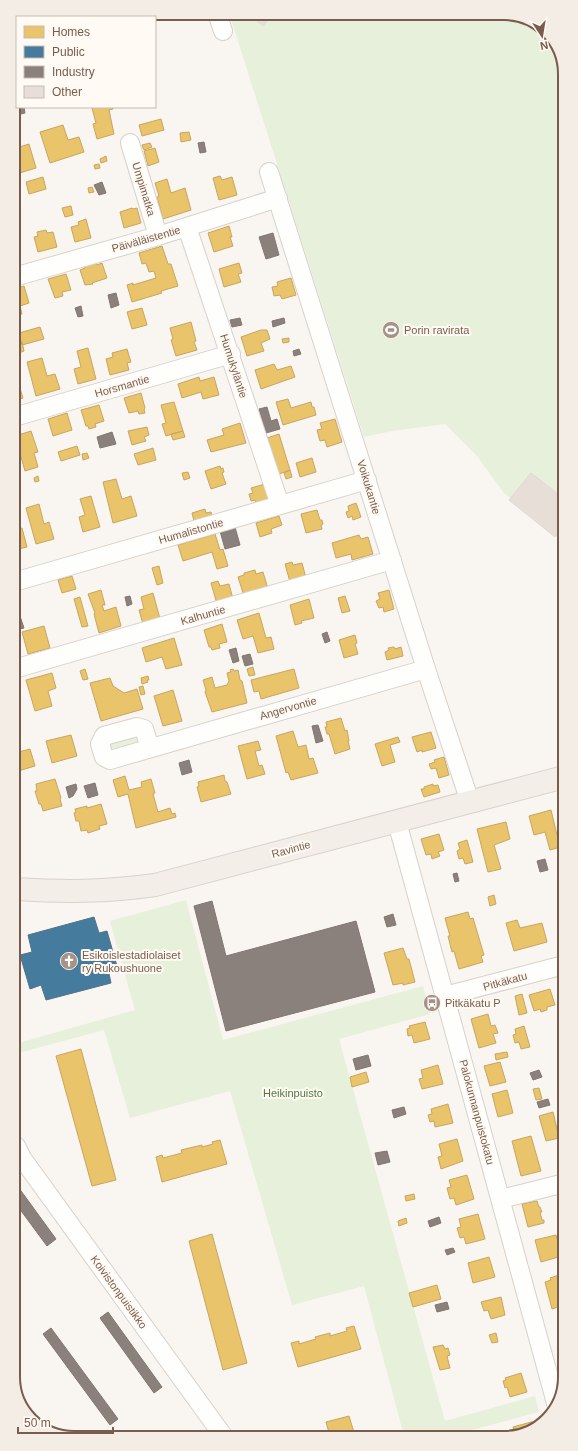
<svg xmlns="http://www.w3.org/2000/svg" width="578" height="1451" font-family="Arial,sans-serif">
	<style>
		.green { fill: #e7f0db }
		.homes { fill: #e9c46a; stroke: #c8a561 }
		.public { fill: #457b9d; stroke: #557285 }
		.industry { fill: #8a817c; stroke: #85766e }
		.building { fill: #e6ded7; stroke: #e2d8d2 }
		.lines { fill: none; stroke-linecap: round; stroke-linejoin: round }
		.minor-casing { stroke: #d7d1cb; stroke-width: 20 }
		.major-casing { stroke: #dad1cc; stroke-width: 24 }
		.minor { stroke: #fefefd; stroke-width: 18 }
		.major { stroke: #f3eee8; stroke-width: 22 }
		.labels { text-anchor: middle; dominant-baseline: central; stroke-width: 4; stroke-linejoin: round; paint-order: stroke }
		.street-label { font-size: 11px; fill: #7a5c4d; stroke: #fffaf3 }
		.poi-label { font-size: 11px; fill: #7a5c4d; stroke: #fffaf3; text-anchor: start }
		.park-label { font-size: 11px; fill: #537a41; stroke: #fffaf3 }
		.rim { fill: none; stroke: #7a5c4d; stroke-width: 2 }
	</style>
	<rect width="100%" height="100%" fill="#f9f5f0"/>
	<path class="green" d="M229 13H508L541 26 562 54 563 542 504 493 477 456 445 424 392 431 364 437Z
		M131 735 137 737 139 743 110 751 108 746 111 741Z
		M186 900 223 1040 423 986 430 1014 339 1039 445 1421 535 1396 539 1412 453 1435 404 1436 364 1286 292 1305 230 1091 130 1118 104 1030 15 1054V1044L135 1010 110 921Z"/>
	<path class="homes" d="M96 107H112L113 109 109 110 114 134 97 139 93 124 96 123 92 108Z
		M161 119 164 130 142 136 139 125Z
		M63 125 68 140 79 137 84 152 50 163 40 132Z
		M189 132 191 140 181 142 180 133Z
		M150 143 152 147 144 150 142 145Z
		M29 144 36 168 13 175V149Z
		M155 148 159 162 148 166 144 151Z
		M106 156 107 161 101 163 100 159Z
		M99 164 100 168 95 169 94 165Z
		M220 176 222 180 232 177 237 195 219 200 213 178Z
		M43 177 46 189 29 194 26 182Z
		M167 179 171 193 185 188 191 210 163 219 157 197 159 196 155 183Z
		M92 187 94 192 89 193 88 188Z
		M71 206 73 215 65 217 62 208Z
		M132 208 133 209 137 208 141 223 124 228 120 212Z
		M86 219 91 238 75 242 71 227 79 225 78 222Z
		M229 226 232 237H230L233 246 214 252 208 233Z
		M46 230 47 233 53 232 57 247 38 252 34 237 38 236 37 232Z
		M14 245 18 261 14 263Z
		M162 246 168 264H171L178 286 161 291 162 293 132 302 127 285 133 283V285L156 278 154 271 149 272 146 263 142 264 139 253Z
		M96 262 97 265 102 263 107 278 92 283 93 284 85 285 80 270 85 268 84 266Z
		M239 263 242 273 238 274 241 282 224 287 219 269Z
		M66 274 71 290 62 292 63 296 55 298 48 279Z
		M291 278 296 295 282 299 280 295 274 296 272 287 278 286 277 282Z
		M24 286 29 303 20 306 22 314 14 317V289Z
		M142 308 147 325 132 329 127 312Z
		M191 322 196 341 194 342 197 350 176 356 171 340 173 339 170 328Z
		M40 327 44 339 22 345 19 333Z
		M261 330H267L270 339 261 343 264 351 247 356 241 337Z
		M289 338V342L283 343 282 339Z
		M22 342 24 351 19 353 17 344Z
		M88 348 96 379 78 384 74 369 81 367 77 351Z
		M127 349 131 362 127 363 129 370 110 375 106 359 113 357 112 353Z
		M42 358 47 376 55 374 60 389 36 396 27 362Z
		M274 364 277 370 291 366 295 377 261 389 255 370Z
		M199 377 200 381 214 377 219 395 203 399 201 392 182 398 178 384Z
		M18 382 23 398 14 401V383Z
		M141 393 145 408 144 409 145 413 139 414 138 411 129 413 124 398Z
		M288 399 291 408 311 402 312 407H314L316 415 283 425 276 402Z
		M174 402 183 431 166 436 162 424 166 423 161 405Z
		M99 405 104 421 95 424 96 427 89 429 88 426H86L81 410Z
		M67 413 72 430 53 436 48 419Z
		M335 419 342 442 327 447 325 440 320 441 317 430 322 429 320 423Z
		M240 423 246 443 211 452 207 440 224 435 222 429Z
		M147 427 149 435 144 437 146 441 132 445 128 431Z
		M31 431 38 452 34 453 38 467 25 471 15 436Z
		M183 431 185 437 173 440 171 434Z
		M279 434 290 470 279 474 267 438Z
		M77 446 80 455 61 461 58 452Z
		M153 448 156 460 138 465 134 454Z
		M87 453 89 458 83 460 82 454Z
		M312 458 316 472 300 477 296 463Z
		M220 466 221 469 223 468 224 472 222 473 226 484 211 489 205 471Z
		M290 470 292 477 286 479 284 473Z
		M188 472 190 478 184 480 182 473Z
		M38 476 39 481 35 482 34 478Z
		M116 479 122 499 131 496 137 516 113 523 103 482Z
		M265 484 271 504 257 508 255 500 251 501 249 494 253 493 251 488Z
		M91 496 100 527 83 532 79 517 85 515 80 499Z
		M356 503 361 517 353 520 352 516 348 518 346 512 349 511 348 506Z
		M39 504 44 524 49 522 54 539 36 544 26 508Z
		M205 509 206 513 211 512 213 520 195 525 192 513Z
		M317 510 320 520H322L323 524 321 525 322 529 306 533 301 514Z
		M279 516 282 525 271 529 272 533 260 537 256 523Z
		M22 528 27 547 14 550V529L15 530Z
		M215 534 220 550 223 549 228 566 217 569 212 552 183 561 178 545Z
		M359 535 361 539 368 537 373 554 352 560 351 554 336 558 332 543Z
		M292 562 293 565 302 563 306 578 290 582 285 564Z
		M159 566 163 583 157 585 152 568Z
		M255 570 256 574 263 572 268 589 244 596 238 577 244 575V573Z
		M72 576 76 589 62 593 58 580Z
		M218 581 220 586 229 584 233 599 217 604 211 583Z
		M101 590 105 605H102L104 611 116 607 121 626 99 633 94 614 95 613 88 594Z
		M389 590 394 609 384 612 383 607 379 608 376 601 380 599 378 593Z
		M153 593 160 619 143 624 139 610 144 609 141 597Z
		M345 596 350 611 342 613 338 598Z
		M80 597 88 626 82 627 74 599Z
		M309 599 314 618 301 621 302 623 295 625 290 605Z
		M259 613 266 638 271 637 274 649 258 653 253 636 243 639 237 620Z
		M222 624 227 642 219 644 220 648 212 650 211 647H209L204 630Z
		M44 626 50 648 28 654 22 632Z
		M355 635 357 643 355 644 358 654 344 658 339 640Z
		M174 638 182 665 166 669 162 657 146 662 142 648Z
		M394 647 395 649 401 647 403 656 387 660 385 652 389 650 388 648Z
		M253 667 255 675 249 676 247 669Z
		M85 669 88 679 83 680 80 671Z
		M233 669 234 671 238 670 240 680 242 681 247 703 212 712 205 692 206 690 203 680 212 677 215 688 227 685 229 681 227 673 231 672 230 670Z
		M294 669 299 688 261 699 259 691 254 692 251 680Z
		M52 673 56 688 48 691 52 706 35 711 26 680Z
		M148 676 149 680H147L148 682 142 684 141 678Z
		M110 678 113 686 124 693 137 689 143 709 101 721 90 683Z
		M143 686 145 694 141 695 139 687Z
		M173 690 182 721 163 726 154 696Z
		M341 718 345 731 347 730 349 741H348L350 749 335 754 329 734H327L325 727H327L326 722Z
		M293 731 298 747 306 745 309 759 313 758 318 773 291 780 288 772 286 773 276 736Z
		M431 732 436 748 422 752V750L417 752 412 737Z
		M71 735 77 756 52 763 46 741Z
		M398 737 400 742 390 745 395 762 382 766 375 744Z
		M258 741 261 750 255 751 259 766 262 765 265 774 247 779 238 746Z
		M30 749 35 766 15 772V753Z
		M444 757 449 775 439 778 436 768 431 769 429 764 435 762 434 760Z
		M224 775 225 781 227 782 231 794 201 802 197 787 199 786 198 782Z
		M125 776 129 790 142 787 141 782 151 779 155 793 153 794 158 812 170 808 172 814 175 813 176 817 136 828 128 794 118 797 113 780Z
		M55 779 61 798 60 799 62 806 43 811 41 804H39L35 791H37L36 784Z
		M433 784V786L438 785 440 792 424 797 421 789H424V787Z
		M101 804 107 824 99 826 100 829 88 833 87 830 81 831 79 821H76L74 813 76 812 75 809 87 806V808Z
		M551 810 557 835 564 833V846L550 850 545 832 534 835 529 816Z
		M506 822 510 839 494 845 501 869 488 872 477 829Z
		M439 834 444 850 438 852 440 856 432 859 431 854 426 855 421 839Z
		M467 840 473 862 465 864 463 858 459 859 457 851 460 849 458 843Z
		M494 895 496 904 490 906 488 897Z
		M564 897V913L560 898Z
		M468 912 470 919 473 918 484 955 481 956 483 962 459 969 454 951 452 952 448 936H450L445 918Z
		M517 920 520 928 542 923 547 942 514 951 506 923Z
		M403 948 407 959H409L415 982 403 985V983L393 985 384 953Z
		M550 989 555 1005 547 1007V1010L541 1012 540 1009 534 1011 529 995Z
		M522 994 527 1013 519 1015 515 996Z
		M488 1014 491 1026 495 1025 498 1033 493 1034 496 1043 479 1048 471 1019Z
		M425 1022 430 1039 414 1043 412 1035 408 1036 407 1029 410 1028 409 1026Z
		M524 1026 530 1047 521 1049 519 1042 515 1043 513 1035 516 1034 515 1029Z
		M81 1049 116 1180 92 1186 56 1056Z
		M507 1052 508 1057 496 1060 495 1054Z
		M500 1062 506 1082 490 1086 484 1066Z
		M438 1065 443 1084 422 1089 419 1079 423 1078 421 1070Z
		M366 1072 369 1082 352 1087 350 1077Z
		M539 1088 542 1099 536 1100 533 1089Z
		M507 1090 513 1113 498 1117 492 1094Z
		M448 1104 453 1123 435 1127 434 1121 430 1122 428 1115 432 1114 431 1109Z
		M553 1112 559 1138 546 1141 539 1116Z
		M531 1136 541 1171 521 1176 512 1141Z
		M457 1139 463 1161 441 1169 438 1157 442 1156 439 1144Z
		M220 1140 227 1164 162 1182 156 1157 162 1155 163 1158 182 1153 181 1150 202 1145V1147L213 1144 212 1142Z
		M467 1175 474 1199 456 1205 454 1198 450 1199 447 1188 451 1187 449 1180Z
		M414 1194 415 1199 406 1201 405 1196Z
		M537 1201 539 1207H540L542 1212H540L542 1220H544V1223L528 1227 522 1204Z
		M478 1214 485 1239 466 1244 464 1237 460 1238 457 1228 461 1227 459 1219Z
		M406 1218 407 1223 399 1226 398 1221Z
		M212 1234 247 1363 223 1370 189 1241Z
		M556 1235 562 1256 541 1262 535 1240Z
		M489 1257 495 1277 473 1283 468 1263Z
		M559 1275 560 1278 565 1277V1308L559 1310 558 1307 552 1309 545 1282 551 1280 550 1278Z
		M437 1285 441 1299 413 1307 409 1293Z
		M501 1297 505 1315 491 1319 488 1310 484 1311 481 1302Z
		M354 1326 361 1349 298 1367 291 1343 299 1341V1344L316 1339 315 1337 330 1333V1336L347 1331 346 1328Z
		M496 1333 498 1342 492 1343 489 1335Z
		M443 1345 445 1349 448 1348 450 1355 447 1356 450 1368 440 1370 433 1347Z
		M521 1373 527 1392 510 1397 507 1387 505 1388 503 1381 506 1380 505 1378Z
		M349 1416 355 1436H330L326 1422Z
		M535 1421 536 1426 524 1435H515L513 1427Z"/>
	<path class="public" d="M94 917 99 933 107 931 117 966 108 969 111 983 46 1000 41 985 30 989 20 955 32 952 28 935Z"/>
	<path class="industry" d="M17 105V107H24L25 113 13 116V106Z
		M204 142 206 152 200 153 198 143Z
		M102 182 106 193 99 195 94 185Z
		M273 233 279 255 266 259 259 237Z
		M116 293 119 305 111 308 108 295Z
		M81 306 83 316 78 317 75 308Z
		M240 318 242 325 232 327 230 320Z
		M284 318 285 323 273 327 272 321Z
		M299 349 301 354 294 356 293 351Z
		M267 407 271 421 277 419 280 429 266 433 259 409Z
		M112 432 116 444 100 448 97 437Z
		M235 527 240 545 225 549 220 531Z
		M130 596 132 604 127 606 125 597Z
		M19 613 24 628 15 630 14 615Z
		M327 632 330 641 325 643 322 634Z
		M236 648 239 661 233 663 229 650Z
		M250 654 253 664 245 666 242 656Z
		M318 725 323 741 316 743 312 726Z
		M189 760 192 772 182 775 179 763Z
		M95 783 98 795 88 798 84 786Z
		M76 784 77 789 73 796 69 798 66 787Z
		M545 859 548 870 540 872 537 861Z
		M457 873 459 881 455 882 453 874Z
		M212 901 226 956 356 921 375 992 226 1031 194 906Z
		M393 914 396 925 387 927 384 917Z
		M368 1055 371 1066 356 1070 353 1059Z
		M539 1070 542 1077 533 1080 530 1073Z
		M548 1099 550 1105 539 1108 537 1102Z
		M404 1107 406 1114 394 1118 392 1110Z
		M387 1151 390 1162 378 1165 375 1153Z
		M564 1162 565 1171 560 1172 558 1163Z
		M16 1184 56 1239 47 1246 16 1204Z
		M439 1217 441 1223 430 1227 428 1221Z
		M453 1248 455 1252 447 1255 445 1250Z
		M447 1302 449 1309 437 1312 435 1305Z
		M108 1312 162 1387 154 1393 100 1318Z
		M51 1328 118 1419 110 1425 43 1334Z"/>
	<path class="building" d="M248 13H274L263 26Z
		M531 473 563 498V536L559 532 555 537 509 500Z"/>
	<g class="lines">
		<defs>
			<path id="minor" d="M217 13 223 31
				M130 143 158 236
				M269 172 426 669 470 802
				M187 227 280 505
				M14 277 158 236 278 198
				M14 417 231 354
				M14 582 367 480
				M14 669 392 560
				M150 748 144 729 137 727 104 736 100 744 104 757 110 760 426 669
				M397 822 556 1403
				M445 996 564 965
				M16 1146 22 1158 224 1437
				M501 1199 565 1183"/>
			<path id="major" d="M15 889C64 892 106 892 155 885L564 777"/>
		</defs>
		<use href="#minor" class="minor-casing"/>
		<use href="#major" class="major-casing"/>
		<use href="#minor" class="minor"/>
		<use href="#major" class="major"/>
	</g>
	<defs>
		<symbol id="stadium-disc" viewBox="-11 -11 22 22"><circle r="9.5" fill="#a69286" stroke="#fffaf3"/><path d="M0-5a6.5 5 0 1 0 0 10a6.5 5 0 1 0 0-10ZM-3.5-1.8h7v3.6h-7Z" fill="#fff"/></symbol>
		<symbol id="church-disc" viewBox="-11 -11 22 22"><circle r="9.5" fill="#a69286" stroke="#fffaf3"/><path d="M-1.2-6h2.4v3.5h3.3v2.4h-3.3V6h-2.4V-.1h-3.3v-2.4h3.3Z" fill="#fff"/></symbol>
		<symbol id="bus-disc" viewBox="-11 -11 22 22"><circle r="9.5" fill="#a69286" stroke="#fffaf3"/><path d="M-5-6H5V4H4V6H2V4H-2V6H-4V4H-5ZM-3.5-4V0h7V-4ZM-3.5 1.2v1.5H-2V1.2ZM2 1.2v1.5H3.5V1.2Z" fill="#fff"/></symbol>
	</defs>
	<g fill-rule="evenodd">
		<use href="#stadium-disc" x="381" y="320" width="20" height="20"/>
		<use href="#church-disc" x="59" y="951" width="20" height="20"/>
		<use href="#bus-disc" x="422" y="993" width="20" height="20"/>
	</g>
	<g class="labels">
		<g class="street-label">
			<text transform="translate(144 189) rotate(73)">Umpimatka</text>
			<text transform="translate(146 239) rotate(-16)">Päiväläistentie</text>
			<text transform="translate(234 366) rotate(72)">Humukyläntie</text>
			<text transform="translate(122 386) rotate(-16)">Horsmantie</text>
			<text transform="translate(369 487) rotate(73)">Voikukantie</text>
			<text transform="translate(191 531) rotate(-16)">Humalistontie</text>
			<text transform="translate(203 615) rotate(-16)">Kalhuntie</text>
			<text transform="translate(288 708) rotate(-16)">Angervontie</text>
			<text transform="translate(291 849) rotate(-15)">Ravintie</text>
			<text transform="translate(505 981) rotate(-15)">Pitkäkatu</text>
			<text transform="translate(477 1112) rotate(75)">Palokunnanpuistokatu</text>
			<text transform="translate(119 1292) rotate(54)">Koivistonpuistikko</text>
		</g>
		<g class="poi-label">
			<text x="404" y="330">Porin ravirata</text>
			<text x="82" y="955">Esikoislestadiolaiset<tspan x="82" dy="13">ry Rukoushuone</tspan></text>
			<text x="445" y="1003">Pitkäkatu P</text>
		</g>
		<g class="park-label">
			<text x="293" y="1093">Heikinpuisto</text>
		</g>
	</g>
	<path d="M0 0H578V1451H0ZM74 20H504A54 54 0 0 1 558 74V1377A54 54 0 0 1 504 1431H74A54 54 0 0 1 20 1377V74A54 54 0 0 1 74 20Z" fill="#f4ede6" fill-rule="evenodd"/>
	<path class="rim" d="M74 20H504A54 54 0 0 1 558 74V1377A54 54 0 0 1 504 1431H74A54 54 0 0 1 20 1377V74A54 54 0 0 1 74 20Z"/>
	<rect x="16" y="16" width="140" height="92" fill="#fffaf3" stroke="#cabbb1"/>
	<rect x="24" y="26" width="20" height="12" fill="#e9c46a" stroke="#cabbb1"/>
	<text x="52" y="36" font-size="12" fill="#7a5c4d">Homes</text>
	<rect x="24" y="46" width="20" height="12" fill="#457b9d" stroke="#cabbb1"/>
	<text x="52" y="56" font-size="12" fill="#7a5c4d">Public</text>
	<rect x="24" y="66" width="20" height="12" fill="#8a817c" stroke="#cabbb1"/>
	<text x="52" y="76" font-size="12" fill="#7a5c4d">Industry</text>
	<rect x="24" y="86" width="20" height="12" fill="#e6ded7" stroke="#cabbb1"/>
	<text x="52" y="96" font-size="12" fill="#7a5c4d">Other</text>
	<g transform="translate(542 36) rotate(168)" stroke="#fffaf3" stroke-width="3" paint-order="stroke">
	<path d="M0-3L7 15L0 10L-7 15Z" fill="#7a5c4d"/>
	<text y="-6" font-size="11" font-weight="bold" text-anchor="middle" fill="#7a5c4d">N</text>
	</g>
	<path d="M18 1427v6h95v-6" fill="none" stroke="#7a5c4d" stroke-width="2"/>
	<text x="24" y="1427" font-size="12" fill="#7a5c4d" stroke="#fffaf3" stroke-width="3" paint-order="stroke">50 m</text>
</svg>
